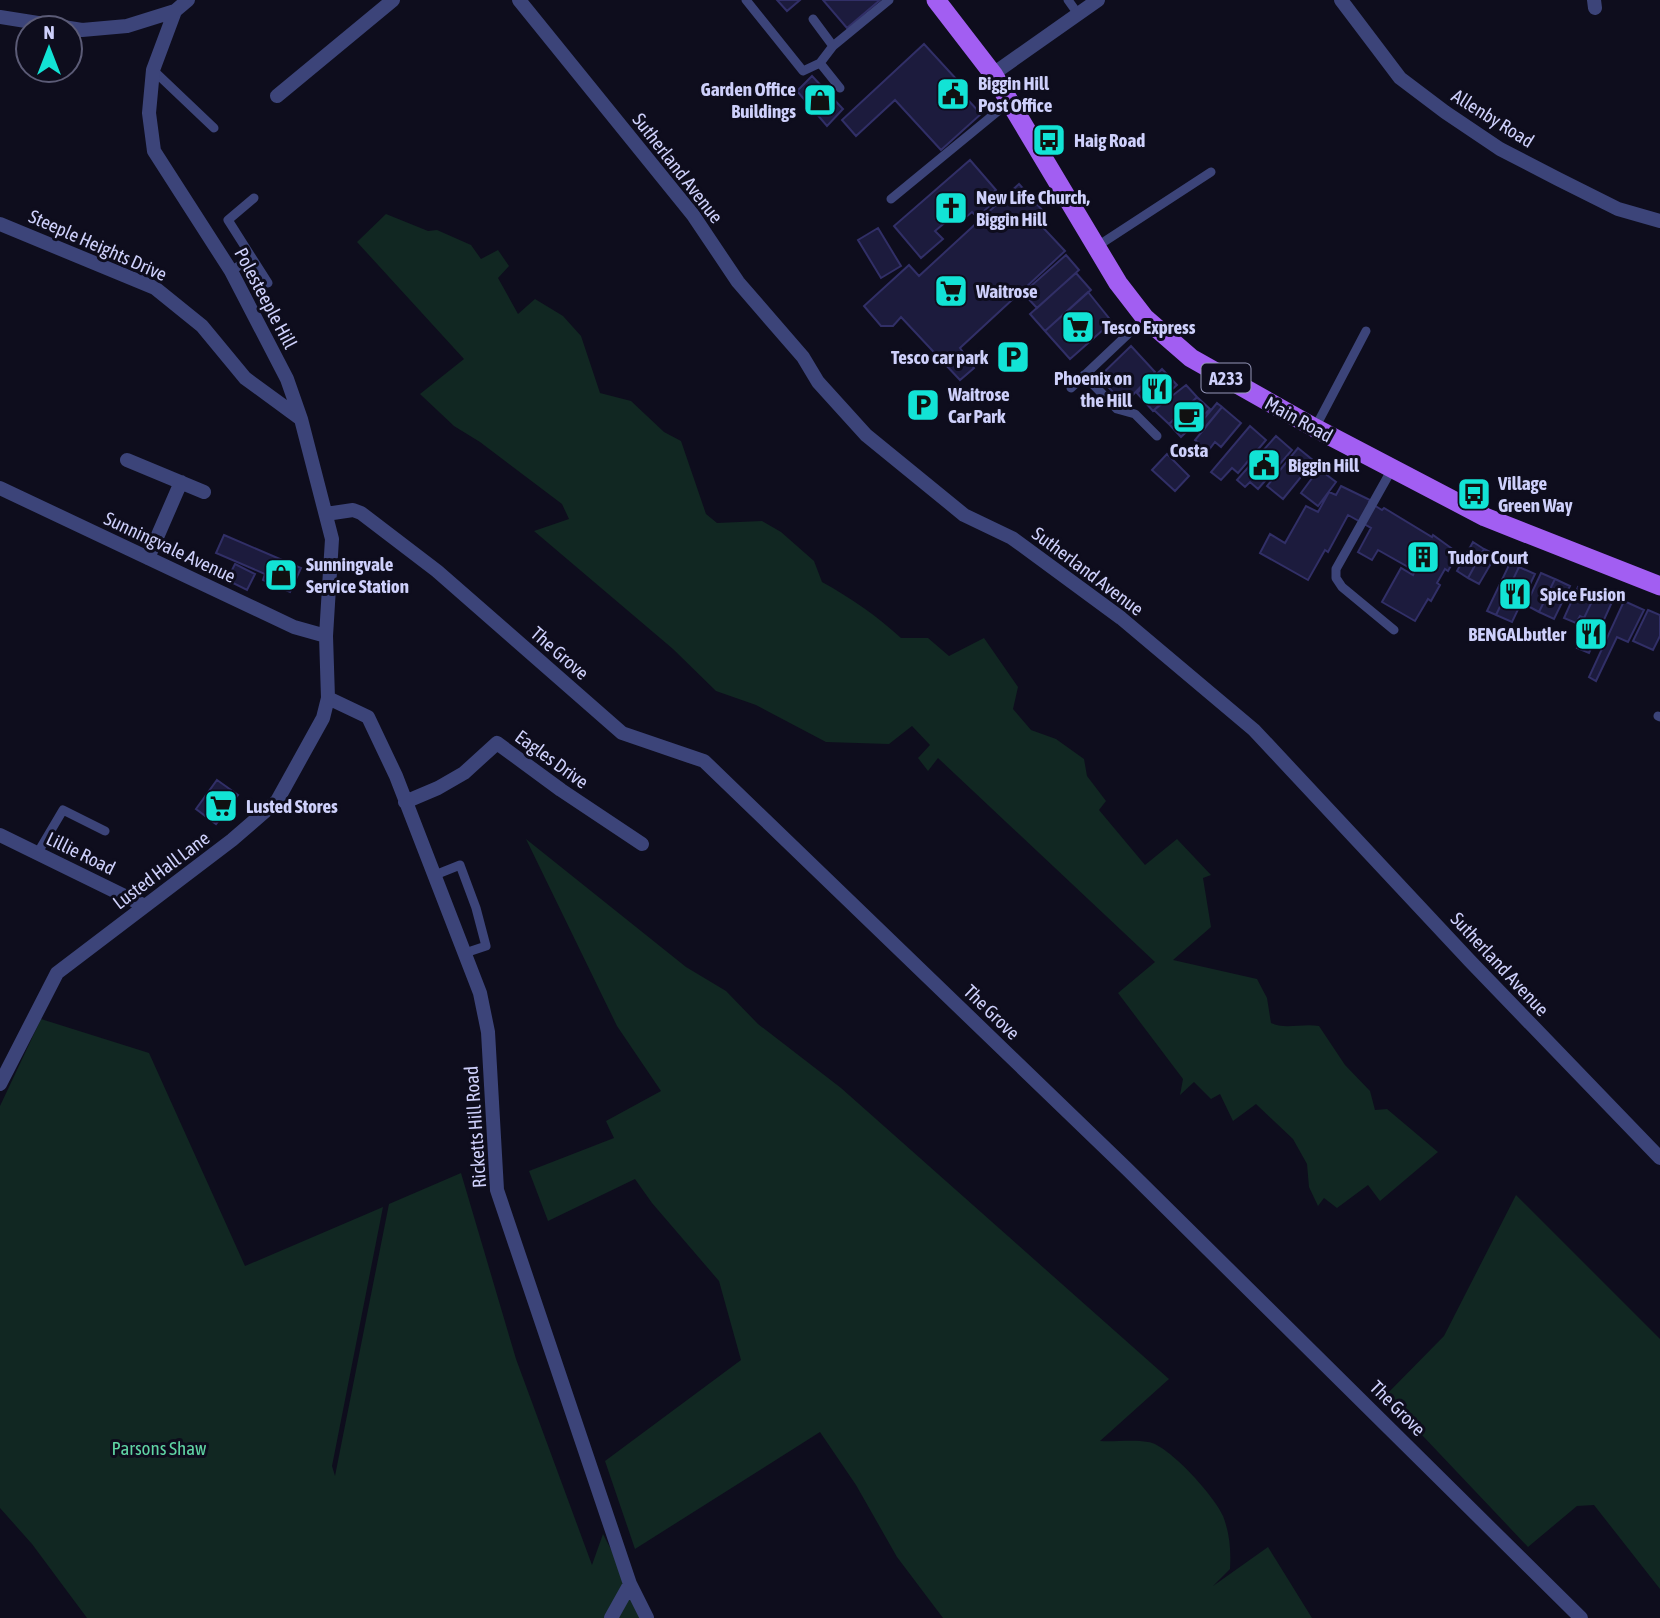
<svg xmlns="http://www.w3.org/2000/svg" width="1660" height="1618" font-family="'Asap Condensed',sans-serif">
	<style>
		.green { fill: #112722 }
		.building { fill: #1c1b3d; stroke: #312f67; stroke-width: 2 }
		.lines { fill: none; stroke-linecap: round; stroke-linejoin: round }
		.service { stroke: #3c4479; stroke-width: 9 }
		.minor { stroke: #3c4479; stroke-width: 14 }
		.primary { stroke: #a25ef2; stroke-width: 19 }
		.labels { text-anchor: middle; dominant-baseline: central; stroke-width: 6; stroke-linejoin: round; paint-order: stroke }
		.shield { fill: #0e0d1d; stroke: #9496b8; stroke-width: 2 }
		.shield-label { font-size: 18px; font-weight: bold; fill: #ced0fb }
		.poi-label { font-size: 19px; font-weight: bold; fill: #ced0fb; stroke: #0e0d1d; text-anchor: start }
		.street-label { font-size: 19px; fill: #ced0fb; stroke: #0e0d1d }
		.park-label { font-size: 19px; fill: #60d4a4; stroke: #0e0d1d }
	</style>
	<rect width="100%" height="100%" fill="#0e0d1d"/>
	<path class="green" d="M386 214 428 231 437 230 471 245 481 259 498 250 509 266 498 278 518 314 535 299 563 316 581 336 600 393 631 401 664 432 681 441 706 514 717 523 762 521 781 532 814 561 822 582C851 598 877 616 901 638H928L949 656 984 638 1018 687 1013 709 1031 730 1056 739 1084 759 1087 776 1106 801 1099 810 1145 865 1177 839 1211 875 1203 878 1211 927 1173 960 1257 979 1267 998 1271 1023C1285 1030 1302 1023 1319 1026L1345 1065 1370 1091 1375 1110 1387 1109 1438 1152 1380 1201 1368 1185 1337 1208 1324 1198 1318 1206 1309 1187 1307 1164 1293 1139 1256 1104 1233 1121 1220 1094 1211 1099 1194 1082 1180 1095 1183 1079 1118 993 1155 962 938 758 928 771 918 758 930 745 912 726 889 744 826 742 756 705 716 691 673 649 534 531 569 519 562 504 480 442 454 426 420 394 464 359 357 242Z
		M526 839 686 967 726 991 758 1024 841 1088 1169 1379 1100 1441C1115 1442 1133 1439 1148 1442 1168 1444 1216 1498 1223 1516 1230 1534 1231 1551 1230 1569L1213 1586 1268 1547 1312 1618H943L897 1557 856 1485 820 1432 635 1549 605 1461 741 1360 719 1281 652 1203 635 1179 548 1221 529 1171 614 1138 606 1121 661 1091 617 1026Z
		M41 1019 149 1053 245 1266 383 1207 332 1466 335 1476 389 1204 461 1173 516 1359 592 1565 603 1534 633 1592 642 1618H87L32 1544 0 1508V1106Z
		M1516 1195 1660 1339V1589L1594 1505 1577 1506 1528 1547 1385 1396 1444 1336Z"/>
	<path class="building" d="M777 0H800L787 11Z
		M823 0H880L847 28Z
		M924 44 958 81 954 85 981 114 941 150 895 100 856 136 842 120Z
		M812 76 843 109 827 126 797 91Z
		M970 160 996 190 987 198 992 204 977 217 972 212 960 222 954 215 935 231 943 239 921 258 894 226Z
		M1019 184 1043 211 1035 219 1065 251 960 348 974 368 960 380 901 317 893 326H881L864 306 909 265 919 276Z
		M878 228 901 266 881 278 858 240Z
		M1066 255 1079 270 1037 308 1023 293Z
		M1076 273 1091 290 1045 331 1030 314Z
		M1088 292 1112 322 1070 359 1045 331Z
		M1131 346 1155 372 1124 404 1099 377Z
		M1162 369 1177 385 1167 394 1169 396 1153 411 1137 393Z
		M1186 385 1197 397 1169 424 1154 410Z
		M1197 397 1210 409 1181 437 1169 424Z
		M1217 403 1222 407 1202 431 1197 427Z
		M1222 407 1241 423 1221 447 1215 442 1208 451 1195 440Z
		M1250 426 1266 440 1238 473 1232 468 1221 480 1211 472Z
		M1276 436 1292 450 1258 489 1250 482 1245 487 1237 480Z
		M1298 448 1314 461 1283 499 1267 486Z
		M1167 454 1189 476 1175 491 1152 470Z
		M1319 469 1336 482 1318 506 1301 493Z
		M1341 486 1370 500 1369 502 1382 510 1384 508 1432 537 1433 535 1458 553 1448 571 1445 569 1437 583 1440 585 1431 601 1428 599 1415 621 1382 602 1401 568 1413 575 1415 571 1378 550 1372 560 1358 552 1371 528 1348 515 1328 552 1325 550 1308 580 1260 553 1270 534 1285 543 1306 506 1318 512 1329 492 1336 495Z
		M224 535 301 568 290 592 263 580 265 574 216 553Z
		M1473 542 1484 549 1468 578 1457 571Z
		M1484 549 1496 555 1479 584 1468 578Z
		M1510 563 1519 567 1496 615 1487 611Z
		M235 564 255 574 247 590 227 580Z
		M1519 567 1535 574 1512 622 1496 615Z
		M1541 573 1555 579 1539 612 1526 605Z
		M1555 579 1570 586 1554 619 1539 612Z
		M1578 587 1595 595 1584 618 1580 616 1576 623 1564 618Z
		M1595 595 1612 602 1589 653 1577 648 1589 621 1584 618Z
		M1624 601 1644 610 1628 642 1617 637 1596 681 1589 677Z
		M1648 610 1660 615V636L1653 650 1633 641Z
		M217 780 238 795 216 824 196 809Z"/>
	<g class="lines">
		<path class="service" d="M746 0 803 71 820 63 833 46 889 0
			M1068 0 1078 14
			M813 19 833 46
			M820 63 840 88
			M153 70 214 128
			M254 198 228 220 268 283
			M891 199 1009 102
			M1096 247 1211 172
			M231 271 251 258
			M1084 375 1117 409 1135 414 1157 436
			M1071 388 1145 318
			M1315 428 1366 331
			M1392 469 1336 569V578L1342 587 1394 630
			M1658 716 1660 717
			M37 854 63 810 105 831
			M435 875 460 865 476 908 486 946 465 953"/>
		<path class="minor" d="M519 0 693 215 738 282 803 357 818 382 866 435 964 515 1012 538 1121 618 1254 730 1470 961 1660 1158
			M1341 0 1400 78 1445 112 1500 149 1558 179 1618 209 1660 221
			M1594 0 1595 8
			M0 17 82 30 127 26 175 11
			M993 74 1098 0
			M277 96 393 0
			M0 224 155 288 202 326 245 378 301 419
			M127 460 204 492
			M0 488 294 627 326 636
			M326 514 353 510 361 513 437 571 622 733 704 761 1127 1169 1581 1618
			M148 558 181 482
			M328 698 368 717 396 776 480 993 488 1032 497 1190 630 1584 647 1618
			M405 802 438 788 464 773 497 743 561 790 642 844
			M0 835 145 906
			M0 1084 57 973 232 840 277 801 323 718 328 698 326 636 332 539 301 419 287 379 231 271 154 151 149 113 153 70 175 11 188 0
			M611 1618 630 1584"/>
		<path class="primary" d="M936 0 993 74 1118 283 1145 318 1191 358 1315 428 1485 517 1660 586"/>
	</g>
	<defs>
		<symbol id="civic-square" viewBox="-11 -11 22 22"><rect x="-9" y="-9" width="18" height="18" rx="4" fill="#12e3d5" stroke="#0e0d1d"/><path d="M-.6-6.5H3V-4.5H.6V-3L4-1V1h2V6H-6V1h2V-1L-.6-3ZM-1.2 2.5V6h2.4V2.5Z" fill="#111"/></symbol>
		<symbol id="shop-square" viewBox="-11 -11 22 22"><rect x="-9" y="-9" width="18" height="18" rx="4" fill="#12e3d5" stroke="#0e0d1d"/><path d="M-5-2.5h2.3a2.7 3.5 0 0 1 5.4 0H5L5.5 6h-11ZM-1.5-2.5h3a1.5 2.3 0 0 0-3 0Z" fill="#111"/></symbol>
		<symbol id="bus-square" viewBox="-11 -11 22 22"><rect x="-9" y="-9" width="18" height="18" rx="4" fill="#12e3d5" stroke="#0e0d1d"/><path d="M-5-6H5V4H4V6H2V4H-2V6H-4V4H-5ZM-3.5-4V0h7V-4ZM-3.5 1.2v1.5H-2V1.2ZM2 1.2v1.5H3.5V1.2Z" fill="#111"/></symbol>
		<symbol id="church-square" viewBox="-11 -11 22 22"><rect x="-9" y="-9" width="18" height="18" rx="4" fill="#12e3d5" stroke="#0e0d1d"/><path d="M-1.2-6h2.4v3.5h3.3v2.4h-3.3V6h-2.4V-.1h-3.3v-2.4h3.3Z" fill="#111"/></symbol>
		<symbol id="supermarket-square" viewBox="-11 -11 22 22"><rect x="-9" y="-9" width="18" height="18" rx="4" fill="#12e3d5" stroke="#0e0d1d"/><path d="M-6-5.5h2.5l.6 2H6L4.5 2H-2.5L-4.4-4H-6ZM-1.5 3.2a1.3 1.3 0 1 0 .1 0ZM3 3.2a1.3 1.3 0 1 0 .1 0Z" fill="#111"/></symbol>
		<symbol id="parking-square" viewBox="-11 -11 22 22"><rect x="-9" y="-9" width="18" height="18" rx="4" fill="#12e3d5" stroke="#0e0d1d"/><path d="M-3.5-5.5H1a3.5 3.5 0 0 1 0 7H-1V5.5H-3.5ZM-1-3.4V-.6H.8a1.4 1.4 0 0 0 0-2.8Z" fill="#111"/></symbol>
		<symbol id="restaurant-square" viewBox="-11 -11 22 22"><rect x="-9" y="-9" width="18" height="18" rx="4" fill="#12e3d5" stroke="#0e0d1d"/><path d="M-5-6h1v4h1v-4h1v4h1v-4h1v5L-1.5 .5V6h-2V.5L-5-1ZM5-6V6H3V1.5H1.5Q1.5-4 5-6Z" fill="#111"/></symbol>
		<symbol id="cafe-square" viewBox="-11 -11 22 22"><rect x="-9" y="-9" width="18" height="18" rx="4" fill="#12e3d5" stroke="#0e0d1d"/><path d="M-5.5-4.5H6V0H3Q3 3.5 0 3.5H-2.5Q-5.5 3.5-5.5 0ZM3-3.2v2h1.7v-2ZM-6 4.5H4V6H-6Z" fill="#111"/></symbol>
		<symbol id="building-square" viewBox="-11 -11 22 22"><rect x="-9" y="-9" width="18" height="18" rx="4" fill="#12e3d5" stroke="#0e0d1d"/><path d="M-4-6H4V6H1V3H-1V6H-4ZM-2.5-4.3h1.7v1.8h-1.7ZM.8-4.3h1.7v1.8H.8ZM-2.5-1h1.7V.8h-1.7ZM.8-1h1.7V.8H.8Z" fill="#111"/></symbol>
	</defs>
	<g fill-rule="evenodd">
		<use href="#civic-square" x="934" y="75" width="38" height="38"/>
		<use href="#shop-square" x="801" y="81" width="38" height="38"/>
		<use href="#bus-square" x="1030" y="121" width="38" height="38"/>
		<use href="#church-square" x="932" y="189" width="38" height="38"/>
		<use href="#supermarket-square" x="932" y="272" width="38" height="38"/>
		<use href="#supermarket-square" x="1059" y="308" width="38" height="38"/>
		<use href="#parking-square" x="994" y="338" width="38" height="38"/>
		<use href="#restaurant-square" x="1138" y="370" width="38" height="38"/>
		<use href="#parking-square" x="904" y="386" width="38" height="38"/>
		<use href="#cafe-square" x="1170" y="398" width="38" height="38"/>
		<use href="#civic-square" x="1245" y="446" width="38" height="38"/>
		<use href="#bus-square" x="1455" y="475" width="38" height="38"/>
		<use href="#building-square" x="1404" y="538" width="38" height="38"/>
		<use href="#shop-square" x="262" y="556" width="38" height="38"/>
		<use href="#restaurant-square" x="1496" y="575" width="38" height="38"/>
		<use href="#restaurant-square" x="1572" y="615" width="38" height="38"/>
		<use href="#supermarket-square" x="202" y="787" width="38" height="38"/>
	</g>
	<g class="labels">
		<rect class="shield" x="1201.5" y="363.5" width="49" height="29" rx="5"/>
		<g class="shield-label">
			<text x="1226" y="378">A233</text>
		</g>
		<g class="poi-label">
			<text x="978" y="83">Biggin Hill<tspan x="978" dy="22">Post Office</tspan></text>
			<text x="796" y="89" text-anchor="end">Garden Office<tspan x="796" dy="22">Buildings</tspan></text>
			<text x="1074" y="140">Haig Road</text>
			<text x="976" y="197">New Life Church,<tspan x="976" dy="22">Biggin Hill</tspan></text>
			<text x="976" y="291">Waitrose</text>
			<text x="1102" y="327">Tesco Express</text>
			<text x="988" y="357" text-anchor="end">Tesco car park</text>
			<text x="1132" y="378" text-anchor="end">Phoenix on<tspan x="1132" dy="22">the Hill</tspan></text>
			<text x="948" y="394">Waitrose<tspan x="948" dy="22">Car Park</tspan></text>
			<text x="1189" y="450" text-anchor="middle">Costa</text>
			<text x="1288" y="465">Biggin Hill</text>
			<text x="1498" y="483">Village<tspan x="1498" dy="22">Green Way</tspan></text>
			<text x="1448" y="557">Tudor Court</text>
			<text x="306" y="564">Sunningvale<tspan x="306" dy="22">Service Station</tspan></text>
			<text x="1540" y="594">Spice Fusion</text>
			<text x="1566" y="634" text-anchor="end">BENGALbutler</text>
			<text x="246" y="806">Lusted Stores</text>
		</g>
		<g class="street-label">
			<text transform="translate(1493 118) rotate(32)">Allenby Road</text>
			<text transform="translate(678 168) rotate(52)">Sutherland Avenue</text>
			<text transform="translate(98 245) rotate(24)">Steeple Heights Drive</text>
			<text transform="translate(266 298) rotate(62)">Polesteeple Hill</text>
			<text transform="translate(1299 419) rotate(29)">Main Road</text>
			<text transform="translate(170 547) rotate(25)">Sunningvale Avenue</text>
			<text transform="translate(1088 571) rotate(37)">Sutherland Avenue</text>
			<text transform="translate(560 653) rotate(41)">The Grove</text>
			<text transform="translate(552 759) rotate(36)">Eagles Drive</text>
			<text transform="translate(81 853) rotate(26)">Lillie Road</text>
			<text transform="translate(161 870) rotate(-37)">Lusted Hall Lane</text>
			<text transform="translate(1500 964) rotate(47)">Sutherland Avenue</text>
			<text transform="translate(992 1012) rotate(44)">The Grove</text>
			<text transform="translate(475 1127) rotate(-94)">Ricketts Hill Road</text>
			<text transform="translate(1398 1408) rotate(45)">The Grove</text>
		</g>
		<g class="park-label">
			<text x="159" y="1448">Parsons Shaw</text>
		</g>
	</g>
	<g transform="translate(49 49)"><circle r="33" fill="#0e0d1d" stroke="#5b5b76" stroke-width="2"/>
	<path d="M0-5L12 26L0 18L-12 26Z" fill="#12e3d5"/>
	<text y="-10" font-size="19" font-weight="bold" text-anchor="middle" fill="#ced0fb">N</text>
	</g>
</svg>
